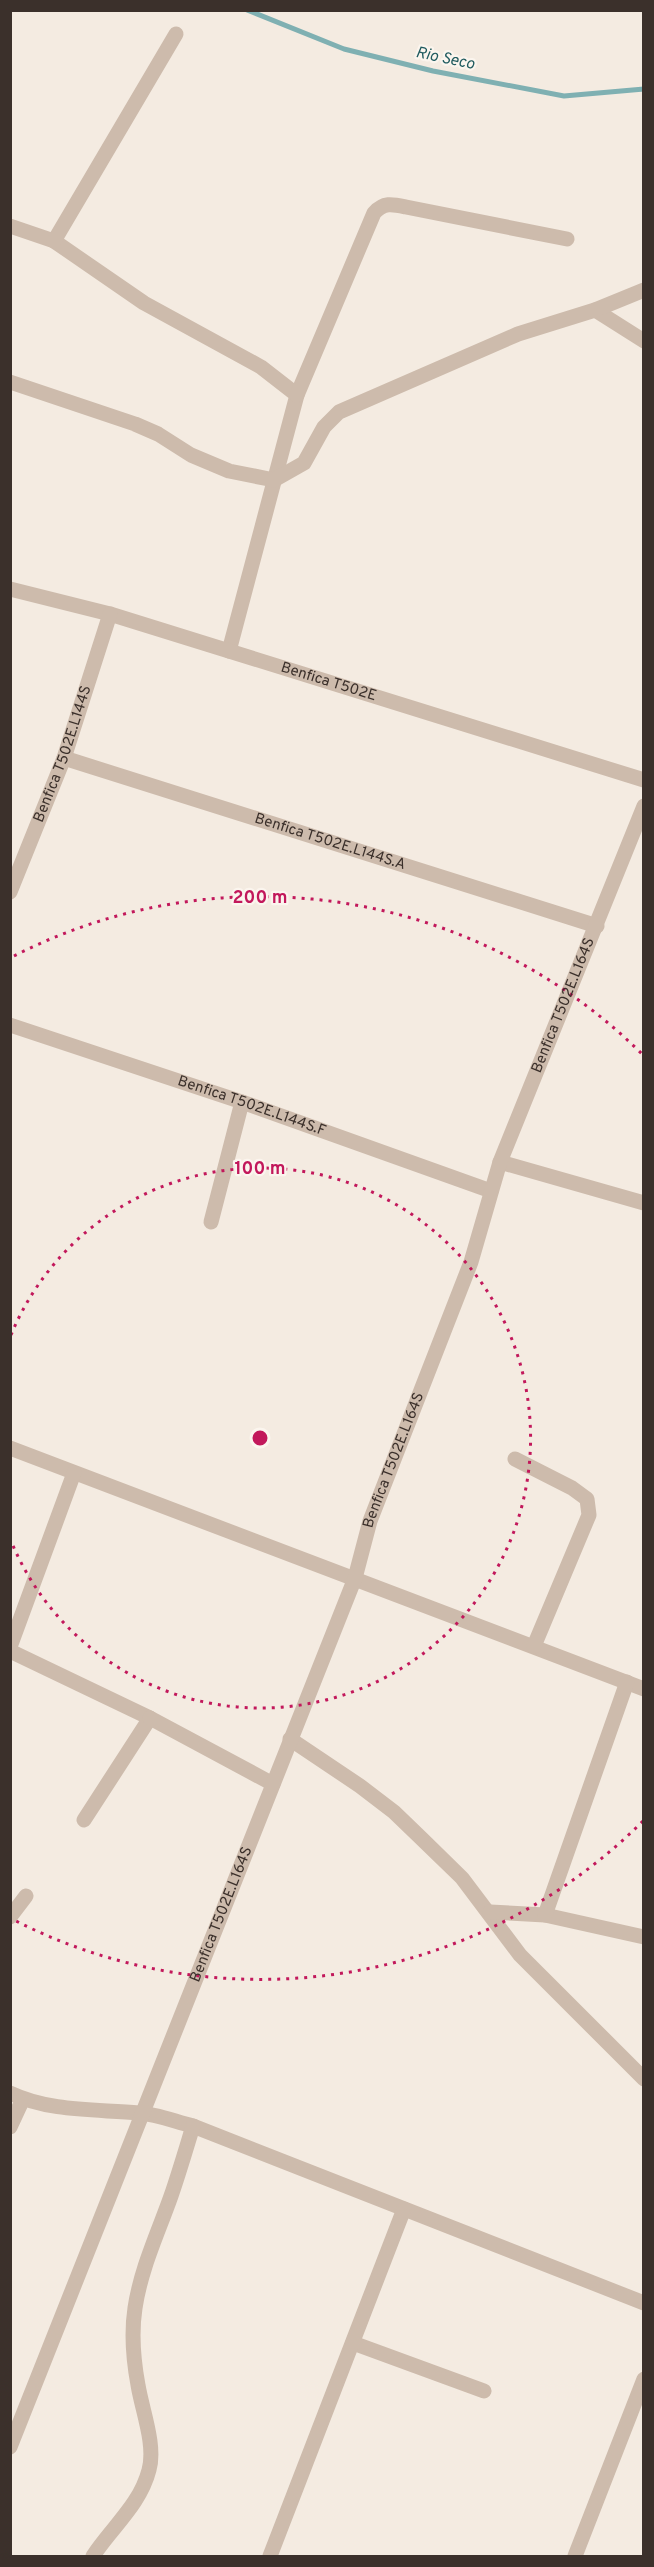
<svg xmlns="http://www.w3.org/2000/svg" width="654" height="2567" font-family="Overpass,sans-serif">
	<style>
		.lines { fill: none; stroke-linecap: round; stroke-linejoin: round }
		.stream { stroke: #7fb0b2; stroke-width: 5 }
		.minor { stroke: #cdbbac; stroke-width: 15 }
		.ring { fill: none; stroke: #c2185b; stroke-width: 3; stroke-dasharray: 3 6 }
		.labels { text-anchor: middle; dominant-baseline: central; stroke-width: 4.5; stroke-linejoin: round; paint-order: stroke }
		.street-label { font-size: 15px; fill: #3b302b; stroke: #fbf5ee }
		.water-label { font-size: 16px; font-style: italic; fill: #1f5a5e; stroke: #fbf5ee }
		.centre { fill: #c2185b; stroke: #fbf5ee; stroke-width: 3 }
		.ring-label { font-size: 18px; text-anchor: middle; font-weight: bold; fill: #c2185b; stroke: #fbf5ee; stroke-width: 4.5; stroke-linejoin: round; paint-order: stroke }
	</style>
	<rect width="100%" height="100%" fill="#f4ebe1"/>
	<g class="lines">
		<path class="stream" d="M247 10 344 49 433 71 564 96 644 89"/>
		<g class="minor">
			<path d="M10 226 54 241 144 303 261 367 297 395 229 651"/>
			<path d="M54 241 176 34"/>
			<path d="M595 310 644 341"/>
			<path d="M10 382 135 424 158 434 191 455 229 471 274 480 304 463 324 427 339 412 518 334 595 310 644 290"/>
			<path d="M297 395 374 213C384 202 392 204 406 207L567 239"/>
			<path id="s1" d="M10 589 110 614 644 780"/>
			<path id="s2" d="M64 758 597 926"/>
			<path id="s3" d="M10 892 64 758 110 614"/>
			<path id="s4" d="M10 1025 242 1102 491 1191"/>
			<path d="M500 1162 644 1203"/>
			<path d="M211 1222 242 1102"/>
			<path d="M10 1448 644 1689"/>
			<path d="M515 1459 572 1488 587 1499 589 1515 534 1646"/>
			<path d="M10 1647 74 1473"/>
			<path d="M10 1651 150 1718 84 1820"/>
			<path d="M150 1718 273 1784"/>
			<path d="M290 1739 360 1786 394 1812 422 1839 462 1878 520 1955 644 2079"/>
			<path d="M490 1912 545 1915 644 1937"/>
			<path d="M545 1915 627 1682"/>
			<path d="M10 1917 26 1896"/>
			<path d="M10 2093C50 2112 96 2109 139 2113 157 2114 176 2122 193 2126L644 2303"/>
			<path d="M10 2127 23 2099"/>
			<path d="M353 2343 484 2391"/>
			<path id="s5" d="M10 2447 355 1578 370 1521 471 1262 500 1162 644 806"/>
			<path d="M93 2556C112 2527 140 2505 149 2470 156 2445 142 2410 138 2385 133 2358 131 2334 135 2308 141 2268 158 2233 171 2196 179 2173 186 2149 193 2126"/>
			<path d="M270 2556 404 2209"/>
			<path d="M575 2556 644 2379"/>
		</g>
	</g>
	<g class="ring">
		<path d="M11 1335A270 270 0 1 1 11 1541"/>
		<path d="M643 1821A541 541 0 0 1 14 1920M14 956A541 541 0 0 1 643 1055"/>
	</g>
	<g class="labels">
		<g class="street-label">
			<text stroke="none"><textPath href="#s1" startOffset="332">Benfica T502E</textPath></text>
			<text stroke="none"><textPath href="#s3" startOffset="148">Benfica T502E.L144S</textPath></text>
			<text stroke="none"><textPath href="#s2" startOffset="279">Benfica T502E.L144S.A</textPath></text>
			<text stroke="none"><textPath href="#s5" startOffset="1545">Benfica T502E.L164S</textPath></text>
			<text stroke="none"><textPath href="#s4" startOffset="255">Benfica T502E.L144S.F</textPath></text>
			<text stroke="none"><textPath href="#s5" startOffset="1059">Benfica T502E.L164S</textPath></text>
			<text stroke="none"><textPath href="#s5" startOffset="573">Benfica T502E.L164S</textPath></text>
		</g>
		<g class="water-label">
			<text transform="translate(445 59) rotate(12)">Rio Seco</text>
		</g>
	</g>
	<circle cx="260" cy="1438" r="9" class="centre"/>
	<g class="ring-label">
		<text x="260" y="903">200 m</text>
		<text x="260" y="1174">100 m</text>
	</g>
	<rect width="654" height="2567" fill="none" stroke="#3b302b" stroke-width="24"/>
</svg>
